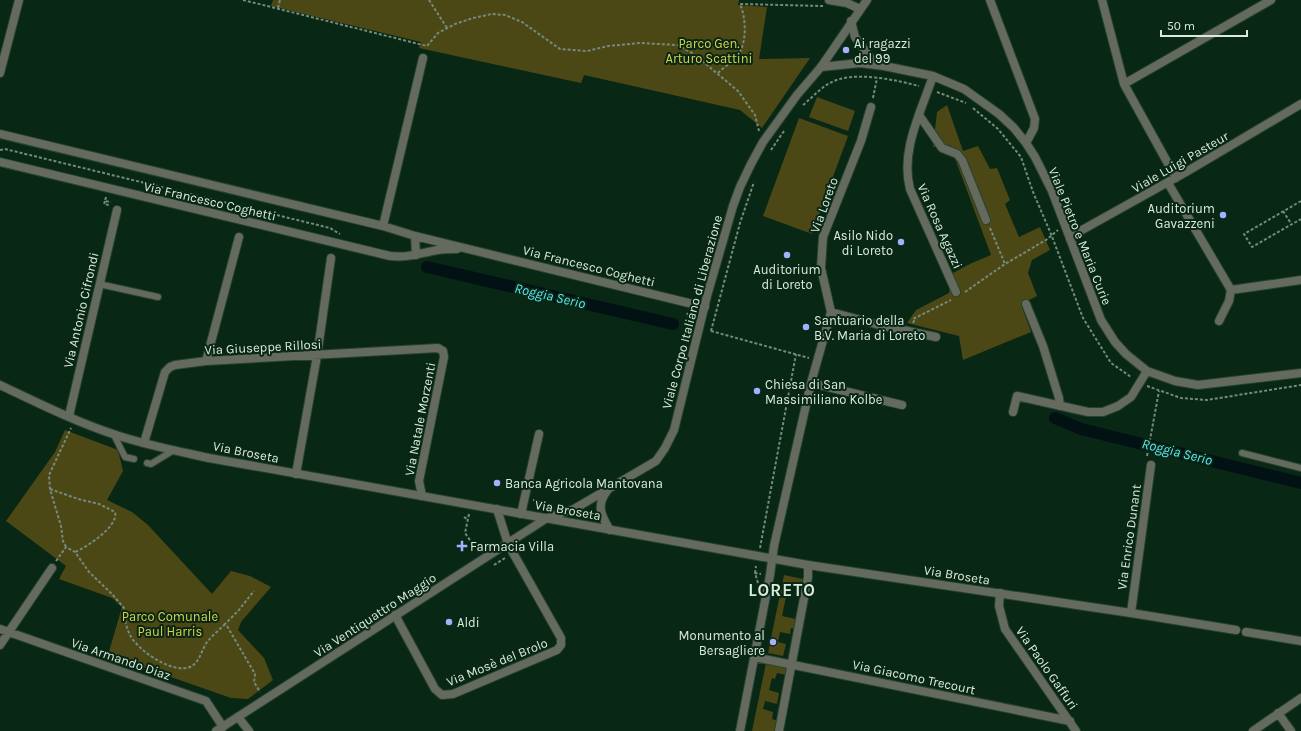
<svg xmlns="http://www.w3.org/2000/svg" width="1301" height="731" font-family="Karla,sans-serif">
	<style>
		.green { fill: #4b4816 }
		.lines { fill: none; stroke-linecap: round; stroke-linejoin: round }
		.canal { stroke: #021113; stroke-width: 12 }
		.service-casing { stroke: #264231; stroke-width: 8 }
		.pedestrian-casing { stroke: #264231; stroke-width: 10 }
		.minor-casing { stroke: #264231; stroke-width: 10 }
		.tertiary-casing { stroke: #264231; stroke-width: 10 }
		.path { stroke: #748b7c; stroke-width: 2; stroke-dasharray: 3 2; stroke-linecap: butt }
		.service { stroke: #646b5e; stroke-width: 6 }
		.pedestrian { stroke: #646b5e; stroke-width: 8 }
		.minor { stroke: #646b5e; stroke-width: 8 }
		.tertiary { stroke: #646b5e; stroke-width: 8 }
		.poi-dot { fill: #a5b1fc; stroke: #092715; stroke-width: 1.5 }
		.labels { text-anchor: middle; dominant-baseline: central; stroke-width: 4; stroke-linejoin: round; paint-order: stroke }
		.park-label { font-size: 13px; fill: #dad24d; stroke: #092715 }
		.poi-label { font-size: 13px; fill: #daebde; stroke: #092715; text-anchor: start }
		.street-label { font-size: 13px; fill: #daebde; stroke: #092715 }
		.water-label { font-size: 14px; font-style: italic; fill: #5ae7f4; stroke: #092715 }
		.district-label { font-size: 17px; font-weight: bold; letter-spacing: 1px; fill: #daebde; stroke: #092715 }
	</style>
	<rect width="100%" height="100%" fill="#092715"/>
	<path class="green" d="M273 0H739L738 5 767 7 759 59 810 58 762 128 740 110 584 75 581 83 419 48 421 42 271 6Z
		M817 97 855 111 848 131 809 117Z
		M947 105 963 151 978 146 990 169 997 168 1010 200 1005 204 1019 237 1040 227 1050 250 1032 260 1028 273 1037 296 1021 304 1031 332 963 360 959 336 907 323 916 310 949 293 951 274 972 263 991 255 950 145 933 147 937 112Z
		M799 118 848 136 812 234 763 216Z
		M65 430 118 450 123 471 107 500 132 512 148 525 212 594 231 571 250 576 271 587 241 622 238 630 264 658 273 680 248 699 231 698 108 655 122 607 112 598 59 579 66 566 6 521 55 452Z
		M784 575 803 579 802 586 793 584 790 598 786 597 782 616 796 619 795 629 791 628 790 634 780 632 778 642 786 644 783 656 768 653Z
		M766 663 787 668 786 675 777 673 775 679 772 678 769 690 779 693 777 704 765 701 763 709 773 712 772 719 779 721 777 731H752Z"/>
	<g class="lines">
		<path class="canal" d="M427 267 673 324
			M1055 418 1081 429 1301 483"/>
		<defs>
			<path id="service" d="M99 284 158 297
				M114 435 125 457 134 459
				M1242 453 1301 468
				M147 463 151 464 174 450"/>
			<path id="pedestrian" d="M779 731 808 577V565"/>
			<path id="minor" d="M829 0 847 3 860 9
				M990 0 1035 119 1034 128 1026 143
				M1102 0 1124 84 1176 178
				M851 21 855 37 872 60 880 64
				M821 67 860 63 884 66 933 76 964 89 999 114 1014 128 1026 143 1035 157 1052 191 1101 320 1115 342 1126 354 1147 371 1175 381 1198 385 1301 373
				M0 73 19 0
				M933 76C921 112 900 151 910 189L956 292
				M1124 84 1271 0
				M919 115 942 148 957 154 962 160 986 220
				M0 134 383 226 415 236 705 307
				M0 162 390 256C409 258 420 253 438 250 444 249 451 249 457 249
				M1168 183 1231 290 1229 301 1219 321
				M383 226 423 58
				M415 236 416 255
				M1070 239 1082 230 1186 172 1301 104
				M1231 290 1301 280
				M1026 304 1043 346 1059 398 1060 406
				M831 312 879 325 936 337
				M206 361 239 237
				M811 383 902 405
				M1013 412 1017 396 1088 412H1103L1118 406 1131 397 1147 371
				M69 416 117 210
				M144 443 165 372 170 367 175 365 206 361 438 348 443 351 444 357 419 481 422 496
				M296 474 317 356 331 258
				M607 491C596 505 601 516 610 530
				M521 514 539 434
				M1000 593 999 606 1005 629 1076 731
				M1131 613 1151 465
				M395 615 435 689 442 695 453 694 557 650 561 645V638L508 544 497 509
				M0 629 206 701 223 727
				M0 645 52 568
				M754 657 1070 721
				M1278 713 1291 731
				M238 717 249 731
				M740 731 770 575 774 546 811 383 831 312 821 268 823 237 861 141 871 107
				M1253 731 1301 698"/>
			<path id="tertiary" d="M0 385C38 403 76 422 116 435 146 445 177 451 209 458L808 565 1131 613 1236 630
				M1246 632 1301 641
				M216 731 547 518 574 509 656 461 665 448 674 430 707 296 733 206 740 187 751 164 763 142 797 95 821 67 867 0"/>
		</defs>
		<use href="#service" class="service-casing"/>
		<use href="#pedestrian" class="pedestrian-casing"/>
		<use href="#minor" class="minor-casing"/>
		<use href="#tertiary" class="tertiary-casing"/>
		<path class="path" d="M243 0 427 46 438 33 455 24 473 18 492 14 505 15 522 22 560 49 587 51 608 46 640 43 677 45 694 54 738 91 755 115 759 131
			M429 0 447 28
			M278 8 280 0
			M718 73C724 67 734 61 739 54 747 40 746 18 740 4L823 6
			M937 92 966 103
			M873 98 877 78
			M803 105C812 98 820 88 830 83 852 70 896 80 919 86
			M973 108 998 129 1021 157 1033 192 1051 234 1083 318 1111 363 1131 377
			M0 150 5 149 330 228 340 234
			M771 150 784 131
			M106 197 105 201 111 202
			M105 201 104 204 109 205
			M1301 201 1244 234 1252 247 1301 219
			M1283 211 1292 225
			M990 228 1005 264
			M965 292 1005 264 1046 240 1058 230
			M687 313 691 322
			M913 323 914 321 913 319 951 300
			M711 331 740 223 754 182
			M711 331 809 358
			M1147 386 1181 398 1207 400 1301 385
			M1147 456 1159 391
			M50 489 78 499 99 504 115 512C119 526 87 547 75 552
			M533 500 552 506
			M469 514 465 533 476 549 490 542
			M464 517 467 519
			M66 547 63 541 61 526 50 489 49 475 71 428
			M760 548 796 354
			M56 561 66 547 75 552 89 572 112 594 124 608C124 617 126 627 130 635 138 651 175 676 192 666 200 661 202 649 207 642 212 636 219 630 224 625L227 626 255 674 254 682 260 692
			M494 565 505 558
			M755 573 756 566
			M758 583 755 573 761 574
			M224 625 238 611 254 591"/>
		<use href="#service" class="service"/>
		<use href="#pedestrian" class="pedestrian"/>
		<use href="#minor" class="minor"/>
		<use href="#tertiary" class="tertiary"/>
	</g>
	<g class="poi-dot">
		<circle cx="846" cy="50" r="4"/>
		<circle cx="1223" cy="215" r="4"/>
		<circle cx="901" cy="242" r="4"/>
		<circle cx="787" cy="255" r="4"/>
		<circle cx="806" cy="327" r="4"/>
		<circle cx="757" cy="391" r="4"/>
		<circle cx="497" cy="483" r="4"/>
		<path d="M460 540h4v4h4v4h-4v4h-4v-4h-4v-4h4z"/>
		<circle cx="449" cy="622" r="4"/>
		<circle cx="773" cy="642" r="4"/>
	</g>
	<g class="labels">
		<g class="park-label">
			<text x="709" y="43">Parco Gen.<tspan x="709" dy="15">Arturo Scattini</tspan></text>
			<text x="170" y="616">Parco Comunale<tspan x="170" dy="15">Paul Harris</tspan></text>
		</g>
		<g class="poi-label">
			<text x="854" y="43">Ai ragazzi<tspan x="854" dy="15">del 99</tspan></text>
			<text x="1215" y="208" text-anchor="end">Auditorium<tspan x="1215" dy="15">Gavazzeni</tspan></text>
			<text x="893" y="235" text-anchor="end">Asilo Nido<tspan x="893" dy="15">di Loreto</tspan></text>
			<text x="787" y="269" text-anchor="middle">Auditorium<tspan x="787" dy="15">di Loreto</tspan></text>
			<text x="814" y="320">Santuario della<tspan x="814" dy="15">B.V. Maria di Loreto</tspan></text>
			<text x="765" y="384">Chiesa di San<tspan x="765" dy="15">Massimiliano Kolbe</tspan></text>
			<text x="505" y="483">Banca Agricola Mantovana</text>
			<text x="470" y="546">Farmacia Villa</text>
			<text x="457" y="622">Aldi</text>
			<text x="765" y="635" text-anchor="end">Monumento al<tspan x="765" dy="15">Bersagliere</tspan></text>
		</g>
		<g class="street-label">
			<text transform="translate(1180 162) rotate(-30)">Viale Luigi Pasteur</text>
			<text transform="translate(210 201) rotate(13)">Via Francesco Coghetti</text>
			<text transform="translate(824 205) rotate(-70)">Via Loreto</text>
			<text transform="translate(940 226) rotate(66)">Via Rosa Agazzi</text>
			<text transform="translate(1080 236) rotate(68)">Viale Pietro e Maria Curie</text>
			<text transform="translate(589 266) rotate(14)">Via Francesco Coghetti</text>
			<text transform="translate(81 310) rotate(-77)">Via Antonio Cifrondi</text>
			<text transform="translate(692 312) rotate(-75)">Viale Corpo Italiano di Liberazione</text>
			<text transform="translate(263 347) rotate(-3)">Via Giuseppe Rillosi</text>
			<text transform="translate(420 419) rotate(-79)">Via Natale Morzenti</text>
			<text transform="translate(246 452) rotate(11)">Via Broseta</text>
			<text transform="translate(568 510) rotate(10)">Via Broseta</text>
			<text transform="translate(1129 537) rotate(-82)">Via Enrico Dunant</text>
			<text transform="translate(957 575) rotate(9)">Via Broseta</text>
			<text transform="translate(375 615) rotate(-33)">Via Ventiquattro Maggio</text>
			<text transform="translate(121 659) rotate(19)">Via Armando Diaz</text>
			<text transform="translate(497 662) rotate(-22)">Via Mosè del Brolo</text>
			<text transform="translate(1047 668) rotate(55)">Via Paolo Gaffuri</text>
			<text transform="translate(914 677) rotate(12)">Via Giacomo Trecourt</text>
		</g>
		<g class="water-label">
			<text transform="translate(550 296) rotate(13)">Roggia Serio</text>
			<text transform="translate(1177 452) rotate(14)">Roggia Serio</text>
		</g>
		<g class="district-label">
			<text x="782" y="590">LORETO</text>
		</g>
	</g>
	<path d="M1161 30v6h86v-6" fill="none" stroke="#daebde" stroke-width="2"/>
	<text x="1167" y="30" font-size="12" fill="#daebde" stroke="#092715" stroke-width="3" paint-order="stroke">50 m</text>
</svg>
